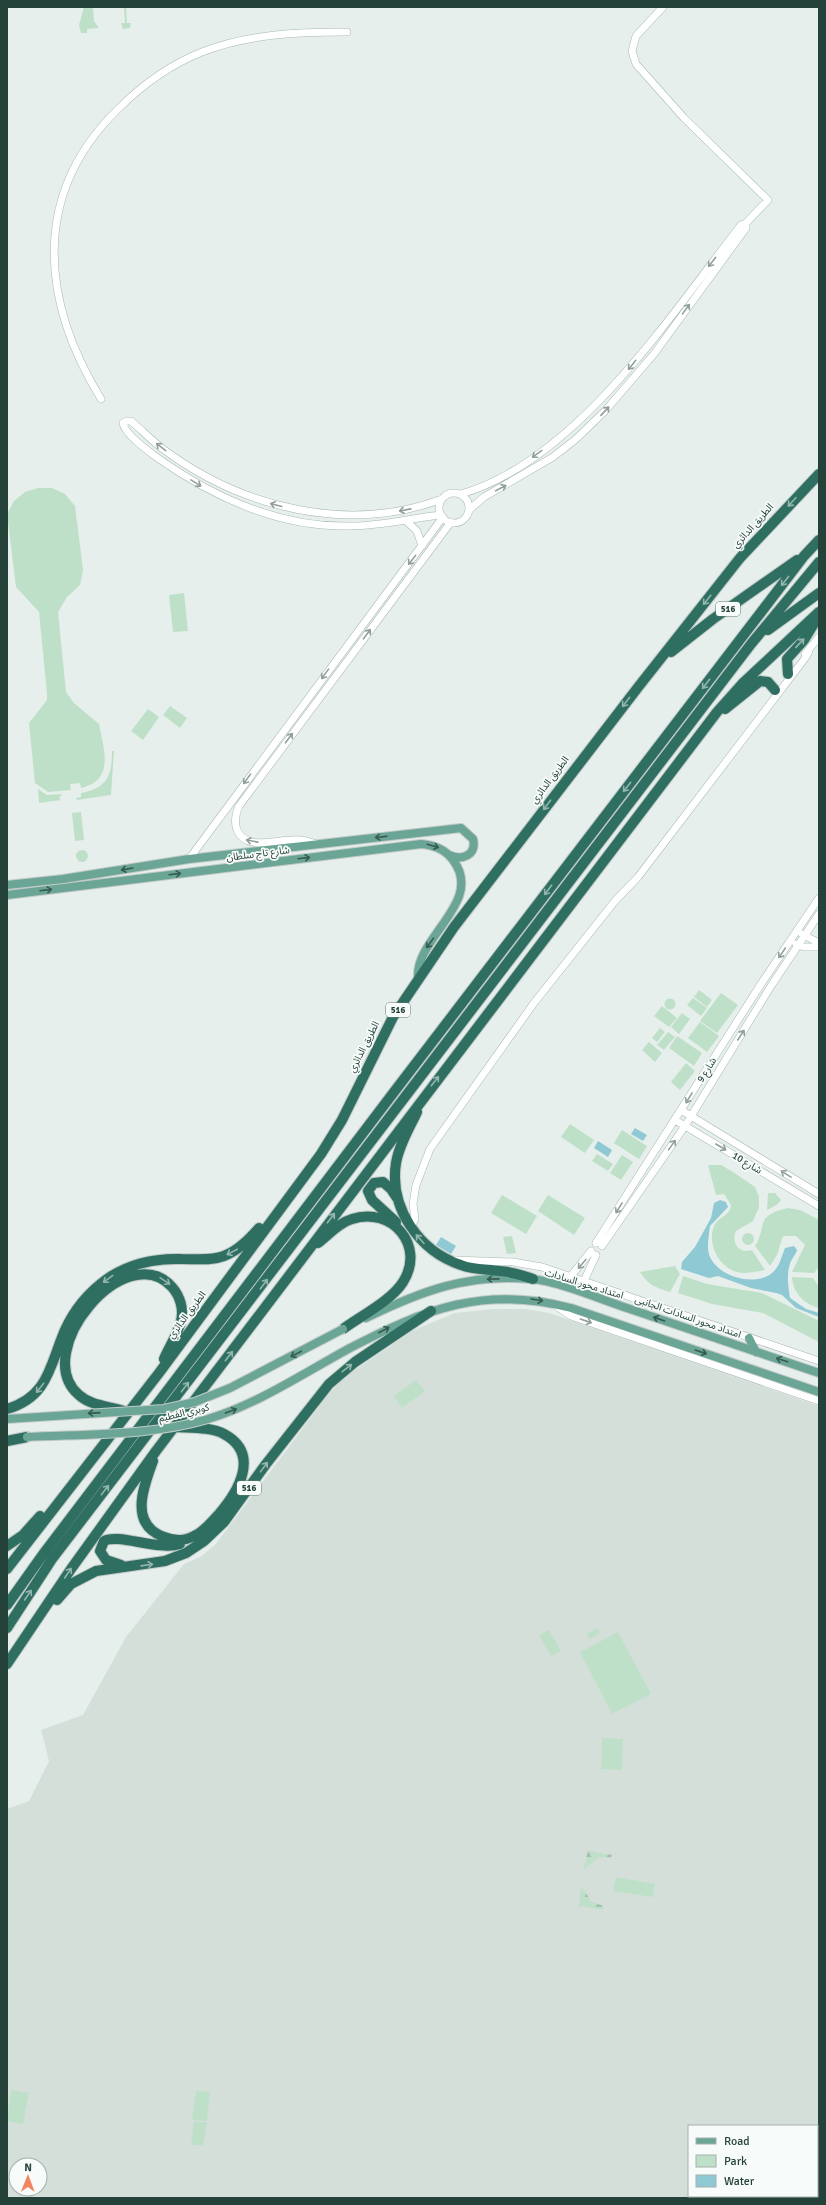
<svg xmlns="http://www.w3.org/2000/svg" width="826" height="2205" font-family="Signika,'Noto Sans Arabic',sans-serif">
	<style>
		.built { fill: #d4dfda; fill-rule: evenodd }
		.green { fill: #bfe0c8 }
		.forest { fill: url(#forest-firs) }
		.water { fill: #8ec9d4 }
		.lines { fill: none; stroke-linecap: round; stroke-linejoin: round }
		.minor-casing { stroke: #a8b8b2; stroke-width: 8 }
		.major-casing { stroke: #c2cac8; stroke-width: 10 }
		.highway-casing { stroke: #c2cac8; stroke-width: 12 }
		.minor { stroke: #fff; stroke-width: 7 }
		.major { stroke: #6aa596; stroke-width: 8 }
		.highway { stroke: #2f6f62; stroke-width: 10 }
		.major-bridge-casing { stroke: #c2cac8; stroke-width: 10; stroke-linecap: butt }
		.major-bridge { stroke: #6aa596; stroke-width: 8 }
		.oneway { stroke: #92a09c }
		.oneway2 { stroke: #93b5ae }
		.oneway3 { stroke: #365b51 }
		.labels { text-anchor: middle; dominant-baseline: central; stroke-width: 3.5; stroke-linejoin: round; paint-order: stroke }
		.shield { fill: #f7fbf9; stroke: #637a73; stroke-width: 1 }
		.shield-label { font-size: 9px; font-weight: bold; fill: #24423a }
		.street-label { font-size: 10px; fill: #24423a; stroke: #f7fbf9 }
	</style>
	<defs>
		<pattern id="forest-firs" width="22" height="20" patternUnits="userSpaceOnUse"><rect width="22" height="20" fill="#bfe0c8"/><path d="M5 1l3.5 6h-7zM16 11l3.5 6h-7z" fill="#a4c1ad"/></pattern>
	</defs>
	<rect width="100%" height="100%" fill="#e6efeb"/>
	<path class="built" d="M493 1309H526L549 1313 819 1406V2198H7V1809L29 1801 49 1761 41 1730 83 1715 126 1637 184 1564 200 1557 215 1545 325 1399 342 1379 414 1330 455 1313ZM689 2126H817V2196H689ZM16 2165H40V2189H16Z"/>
	<path class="green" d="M84 7H93L94 21 99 28 87 29V33H81L79 25Z
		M124 7H126L127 23H131L130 28 123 29 121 23H125Z
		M38 488H52L65 494 75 506 83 570 80 585 67 597 58 612 66 692 74 703 99 724C104 750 115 780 81 788L80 783 70 784 71 790 48 792 35 783 29 723 47 700V694L39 612 16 587 7 514 14 501 25 492Z
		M184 593 188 631 173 632 169 595Z
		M170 706 187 718 180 728 163 715Z
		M148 709 159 717 143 740 131 731Z
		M112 751H114L111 795 77 800 76 798 81 797V793C107 788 112 776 112 751Z
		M38 789 47 795 62 794 59 798 61 800 39 803Z
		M81 812 84 840 75 841 72 813Z
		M76 856a6 6 0 1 1 12 0a6 6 0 1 1-12 0Z
		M699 990 712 1000 707 1007 694 997Z
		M721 993 738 1005 717 1033 700 1021Z
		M693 998 707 1008 701 1016 687 1005Z
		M664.5 1004a5.5 5.5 0 1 1 11 0a5.5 5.5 0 1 1-11 0Z
		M662 1006 677 1018 669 1027 654 1016Z
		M682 1013 690 1019 679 1034 671 1027Z
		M700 1022 719 1036 707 1052 688 1038Z
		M660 1028 665 1032 657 1042 652 1038Z
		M668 1032 675 1037 664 1050 657 1045Z
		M677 1036 702 1053 694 1066 669 1048Z
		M649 1042 662 1053 655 1062 642 1050Z
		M686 1063 695 1071 680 1090 671 1082Z
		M570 1124 594 1140 585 1153 561 1137Z
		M622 1130 647 1146 639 1159 614 1143Z
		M597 1154 613 1164 608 1171 592 1161Z
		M622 1155 633 1162 621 1180 610 1173Z
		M708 1165H721L733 1172 755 1187 759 1197V1207L753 1221 736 1231C731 1243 739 1254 752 1250L765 1270C758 1271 750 1273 743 1273 722 1272 706 1246 714 1226 718 1217 730 1216 731 1205L724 1194 716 1195Z
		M768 1193H775L781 1200 778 1204 767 1210Z
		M502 1195 537 1216 526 1234 491 1213Z
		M548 1195 585 1218 574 1235 538 1211Z
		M788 1208 800 1210 819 1220V1267L814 1273 792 1272 805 1245 796 1236H783L777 1255 770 1266 755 1246C768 1226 753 1216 788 1208Z
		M742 1239a6 6 0 1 1 12 0a6 6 0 1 1-12 0Z
		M512 1236 516 1253 507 1254 503 1237Z
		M675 1266 680 1274 670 1292C656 1288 648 1285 640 1272Z
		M683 1276 707 1284 762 1293 819 1321V1342L763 1313 712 1304 678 1293Z
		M792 1277 813 1278 819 1287V1308C804 1304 793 1293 792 1277Z
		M416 1380 425 1391 402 1408 394 1396Z
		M598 1628 600 1633 590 1639 587 1634Z
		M549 1630 561 1651 551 1656 539 1635Z
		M618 1632 651 1694 612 1714 580 1652Z
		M602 1738 623 1739 622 1770 601 1769Z
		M616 1877 655 1884 653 1897 613 1891Z
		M11 2090 29 2093 23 2124 7 2121Z
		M196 2091 210 2092 207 2121 192 2120Z
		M194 2122H207L203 2145H191Z"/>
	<path class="forest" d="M588 1851 612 1855 611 1858 599 1857 583 1870Z
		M581 1886 592 1902 604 1906 603 1910 579 1906Z"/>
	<path class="water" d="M635 1128 647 1135 643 1141 631 1134Z
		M598 1141 612 1150 608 1157 594 1148Z
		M720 1200 726 1202 728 1207 710 1226C709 1235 706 1249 710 1257 719 1277 755 1287 772 1273 780 1266 781 1258 785 1248L794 1246 797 1250C796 1254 793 1257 791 1261 786 1274 788 1284 790 1298L806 1309 819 1313V1317L796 1308 782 1295 776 1293 751 1288 718 1276 709 1278 681 1269 682 1262 695 1247 711 1218 714 1203Z
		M441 1237 456 1246 451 1254 436 1245Z"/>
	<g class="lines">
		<defs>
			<path id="minor" d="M101 399C41 301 31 195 117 110 141 86 169 65 202 52 249 34 297 32 347 32
				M439 508a15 15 0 1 1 30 0a15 15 0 1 1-30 0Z
				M461 494C576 461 670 316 741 225L746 223 768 200 684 118 636 64 632 51 636 36 663 7
				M469 510 484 497 553 457 576 439 605 411 654 354 746 228V223
				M441 515C411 518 382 526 351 526 281 528 215 498 159 459 151 453 124 434 123 423L127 421H131C142 430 152 441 163 449 242 508 348 534 442 499
				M406 521 417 531 422 546
				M805 654 819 637
				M316 844C308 841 300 839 292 840 274 840 246 851 237 830 234 822 236 813 239 806L451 522
				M189 859 443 517
				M802 934 819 943
				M796 944 804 947H819
				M681 1110 819 1194
				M675 1120 819 1206
				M411 1227 415 1219 413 1204 416 1185 430 1149 534 1003 615 901 638 877 806 657 809 651
				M596 1243 761 984 819 898
				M602 1246 685 1126 771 986 819 914
				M455 1260 513 1262 542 1267 819 1361
				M571 1276 591 1251
				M584 1281 596 1255
				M555 1305 571 1316 819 1401"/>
			<path id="major" d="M7 885 63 879 189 859 461 828 473 839C477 855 462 861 449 855
				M7 895 421 844C434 845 445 849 453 860 485 902 415 937 418 978
				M366 1318C421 1291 469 1273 531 1279 558 1281 600 1299 627 1308 691 1330 755 1351 819 1373
				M749 1338 756 1352
				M350 1348C425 1309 485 1285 571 1308L819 1392"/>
			<path id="highway" d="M768 630 819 593
				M671 652 713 619 797 560
				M788 674 787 659 804 640 815 622
				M725 709 760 681 768 682 775 690
				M417 1112C409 1129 399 1145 396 1163 389 1208 419 1251 461 1265 473 1270 487 1269 500 1271 511 1272 522 1275 533 1279
				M396 1222 372 1200 368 1191 374 1183 383 1182 391 1189 397 1198
				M318 1243C329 1235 338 1223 352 1219 392 1206 426 1246 403 1282 392 1300 361 1316 343 1329
				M7 1409C49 1397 50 1364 65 1330 74 1310 89 1292 107 1279 130 1263 155 1258 182 1259 196 1259 211 1261 224 1256 239 1250 249 1239 259 1228
				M124 1411C109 1406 91 1406 79 1395 29 1352 126 1236 172 1287 180 1296 184 1309 181 1321 178 1334 169 1347 164 1359
				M7 1441 27 1437
				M153 1461C144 1486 128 1524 164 1537 174 1541 185 1541 194 1536 204 1532 211 1522 219 1514 238 1492 261 1454 224 1434 211 1427 191 1428 176 1427
				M7 1546 23 1535 40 1516
				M121 1565 106 1560 100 1551 104 1541C118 1533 158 1551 180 1544
				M7 1569 159 1373 321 1154 342 1120 393 1017 454 927 639 686 740 558 819 474
				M57 1600 71 1584 96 1571 165 1561 186 1553 204 1541 224 1522 266 1464 329 1384 355 1362 431 1311
				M7 1605 44 1553 394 1092 804 556 819 540
				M7 1628 52 1559 751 644 819 562
				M7 1664 71 1569 156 1451 717 712 742 684 819 612"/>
		</defs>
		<use href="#minor" class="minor-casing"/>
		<use href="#major" class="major-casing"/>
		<use href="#highway" class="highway-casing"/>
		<use href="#minor" class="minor"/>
		<use href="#major" class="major"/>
		<use href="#highway" class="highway"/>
		<defs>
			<path id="major-bridge" d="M7 1419 164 1409 195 1402 230 1388 343 1329
				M27 1437C87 1434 151 1436 208 1419 258 1404 304 1373 350 1348"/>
		</defs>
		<use href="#major-bridge" class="major-bridge-casing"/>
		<use href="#major-bridge" class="major-bridge"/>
	</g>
	<defs><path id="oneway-shaft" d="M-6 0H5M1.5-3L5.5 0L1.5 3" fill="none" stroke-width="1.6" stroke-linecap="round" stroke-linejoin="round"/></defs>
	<g class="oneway">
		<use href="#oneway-shaft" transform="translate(712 262) rotate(128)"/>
		<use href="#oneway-shaft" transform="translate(686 309) rotate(-54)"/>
		<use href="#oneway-shaft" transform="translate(632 365) rotate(129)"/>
		<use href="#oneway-shaft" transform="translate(605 411) rotate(-47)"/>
		<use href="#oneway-shaft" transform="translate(161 447) rotate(-142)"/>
		<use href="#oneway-shaft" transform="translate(537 454) rotate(144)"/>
		<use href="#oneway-shaft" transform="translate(196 483) rotate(31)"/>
		<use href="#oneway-shaft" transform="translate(501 488) rotate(-28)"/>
		<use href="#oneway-shaft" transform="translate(276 505) rotate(-165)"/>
		<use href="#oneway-shaft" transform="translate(405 510) rotate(169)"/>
		<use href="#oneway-shaft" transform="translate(412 560) rotate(128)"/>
		<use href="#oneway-shaft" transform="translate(367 634) rotate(-53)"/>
		<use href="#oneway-shaft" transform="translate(325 674) rotate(126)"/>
		<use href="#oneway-shaft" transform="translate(289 738) rotate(-53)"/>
		<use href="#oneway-shaft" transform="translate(247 779) rotate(126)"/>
		<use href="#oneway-shaft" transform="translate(252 841) rotate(-169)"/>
		<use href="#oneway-shaft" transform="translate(782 953) rotate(124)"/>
		<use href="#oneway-shaft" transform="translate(741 1035) rotate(-57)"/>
		<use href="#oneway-shaft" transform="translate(689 1098) rotate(122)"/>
		<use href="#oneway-shaft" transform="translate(672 1145) rotate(-55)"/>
		<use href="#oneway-shaft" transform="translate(721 1147) rotate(30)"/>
		<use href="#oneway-shaft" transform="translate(786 1174) rotate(-148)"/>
		<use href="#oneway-shaft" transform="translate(619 1208) rotate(122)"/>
		<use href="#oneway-shaft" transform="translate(582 1264) rotate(130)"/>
		<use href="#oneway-shaft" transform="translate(586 1321) rotate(19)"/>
	</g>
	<g class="oneway2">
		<use href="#oneway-shaft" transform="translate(792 502) rotate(132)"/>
		<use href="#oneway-shaft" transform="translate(785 581) rotate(128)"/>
		<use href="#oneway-shaft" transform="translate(707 600) rotate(129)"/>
		<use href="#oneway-shaft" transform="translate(800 643) rotate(-47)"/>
		<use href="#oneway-shaft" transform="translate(706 684) rotate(128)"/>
		<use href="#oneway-shaft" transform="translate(626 702) rotate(128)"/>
		<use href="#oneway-shaft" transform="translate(627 787) rotate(128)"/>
		<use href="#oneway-shaft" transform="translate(547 805) rotate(127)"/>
		<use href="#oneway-shaft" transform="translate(548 890) rotate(127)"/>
		<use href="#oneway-shaft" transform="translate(435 1081) rotate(-52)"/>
		<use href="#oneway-shaft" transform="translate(331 1218) rotate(-53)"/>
		<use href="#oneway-shaft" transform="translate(420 1239) rotate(-132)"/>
		<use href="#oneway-shaft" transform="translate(232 1252) rotate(152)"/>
		<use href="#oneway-shaft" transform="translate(108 1279) rotate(144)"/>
		<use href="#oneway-shaft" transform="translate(165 1281) rotate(34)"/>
		<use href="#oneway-shaft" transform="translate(264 1284) rotate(-53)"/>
		<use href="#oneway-shaft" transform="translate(229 1356) rotate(-52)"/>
		<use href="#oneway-shaft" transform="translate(347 1368) rotate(-38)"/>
		<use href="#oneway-shaft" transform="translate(185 1387) rotate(-53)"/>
		<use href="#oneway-shaft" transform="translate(40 1388) rotate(128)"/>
		<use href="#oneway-shaft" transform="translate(264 1467) rotate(-54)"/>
		<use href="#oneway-shaft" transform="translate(105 1490) rotate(-52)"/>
		<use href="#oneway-shaft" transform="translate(147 1565) rotate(-8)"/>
		<use href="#oneway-shaft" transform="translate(68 1573) rotate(-56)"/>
		<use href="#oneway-shaft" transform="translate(28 1595) rotate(-56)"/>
	</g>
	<g class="oneway3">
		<use href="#oneway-shaft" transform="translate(381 837) rotate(173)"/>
		<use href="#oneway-shaft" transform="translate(433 846) rotate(16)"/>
		<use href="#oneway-shaft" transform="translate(304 858) rotate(-7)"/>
		<use href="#oneway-shaft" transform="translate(127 869) rotate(170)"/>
		<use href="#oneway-shaft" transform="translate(175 874) rotate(-7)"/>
		<use href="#oneway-shaft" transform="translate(46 890) rotate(-7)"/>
		<use href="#oneway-shaft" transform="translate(430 943) rotate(126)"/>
		<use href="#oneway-shaft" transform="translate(493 1279) rotate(179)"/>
		<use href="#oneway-shaft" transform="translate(537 1300) rotate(9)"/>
		<use href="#oneway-shaft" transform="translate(659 1319) rotate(-161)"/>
		<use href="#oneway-shaft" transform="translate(384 1330) rotate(-27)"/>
		<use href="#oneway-shaft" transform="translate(701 1352) rotate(19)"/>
		<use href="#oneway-shaft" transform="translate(296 1354) rotate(152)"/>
		<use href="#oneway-shaft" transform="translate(782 1360) rotate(-162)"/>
		<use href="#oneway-shaft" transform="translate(231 1411) rotate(-20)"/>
		<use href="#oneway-shaft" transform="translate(94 1413) rotate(176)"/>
	</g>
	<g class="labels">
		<g class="shield">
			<rect x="716" y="602" width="24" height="14" rx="3"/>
			<rect x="386" y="1003" width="24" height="14" rx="3"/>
			<rect x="237" y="1481" width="24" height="14" rx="3"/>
		</g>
		<g class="shield-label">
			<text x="728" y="609">516</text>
			<text x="398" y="1010">516</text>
			<text x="249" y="1488">516</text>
		</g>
		<g class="street-label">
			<text transform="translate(753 526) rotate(-48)">الطريق الدائري</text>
			<text transform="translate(550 780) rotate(-53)">الطريق الدائري</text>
			<text transform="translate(258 854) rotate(-7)">شارع تاج سلطان</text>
			<text transform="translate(364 1047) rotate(-63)">الطريق الدائري</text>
			<text transform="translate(707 1070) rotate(-58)">شارع 9</text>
			<text transform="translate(747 1163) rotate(31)">شارع 10</text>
			<text transform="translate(584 1284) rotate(17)">امتداد محور السادات</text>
			<text transform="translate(187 1315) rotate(-53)">الطريق الدائري</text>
			<text transform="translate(688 1317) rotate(19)">امتداد محور السادات الجانبى</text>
			<text transform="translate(184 1413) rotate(-13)">كوبري الفطيم</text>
		</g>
	</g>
	<rect width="826" height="2205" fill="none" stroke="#24423a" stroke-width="16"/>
	<rect x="688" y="2125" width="130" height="72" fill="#f7fbf9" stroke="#a3b1ad"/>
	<rect x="696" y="2138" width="20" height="6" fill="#6aa596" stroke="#a3b1ad"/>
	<text x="724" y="2145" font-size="12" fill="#24423a">Road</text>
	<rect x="696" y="2155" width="20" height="12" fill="#bfe0c8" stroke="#a3b1ad"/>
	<text x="724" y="2165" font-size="12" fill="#24423a">Park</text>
	<rect x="696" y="2175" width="20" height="12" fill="#8ec9d4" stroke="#a3b1ad"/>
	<text x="724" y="2185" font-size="12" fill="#24423a">Water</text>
	<g transform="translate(28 2177) rotate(1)"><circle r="19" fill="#f7fbf9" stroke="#a3b1ad"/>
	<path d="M0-3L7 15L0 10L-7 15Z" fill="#f4845f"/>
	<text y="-6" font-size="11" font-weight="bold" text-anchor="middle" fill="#24423a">N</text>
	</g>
</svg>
